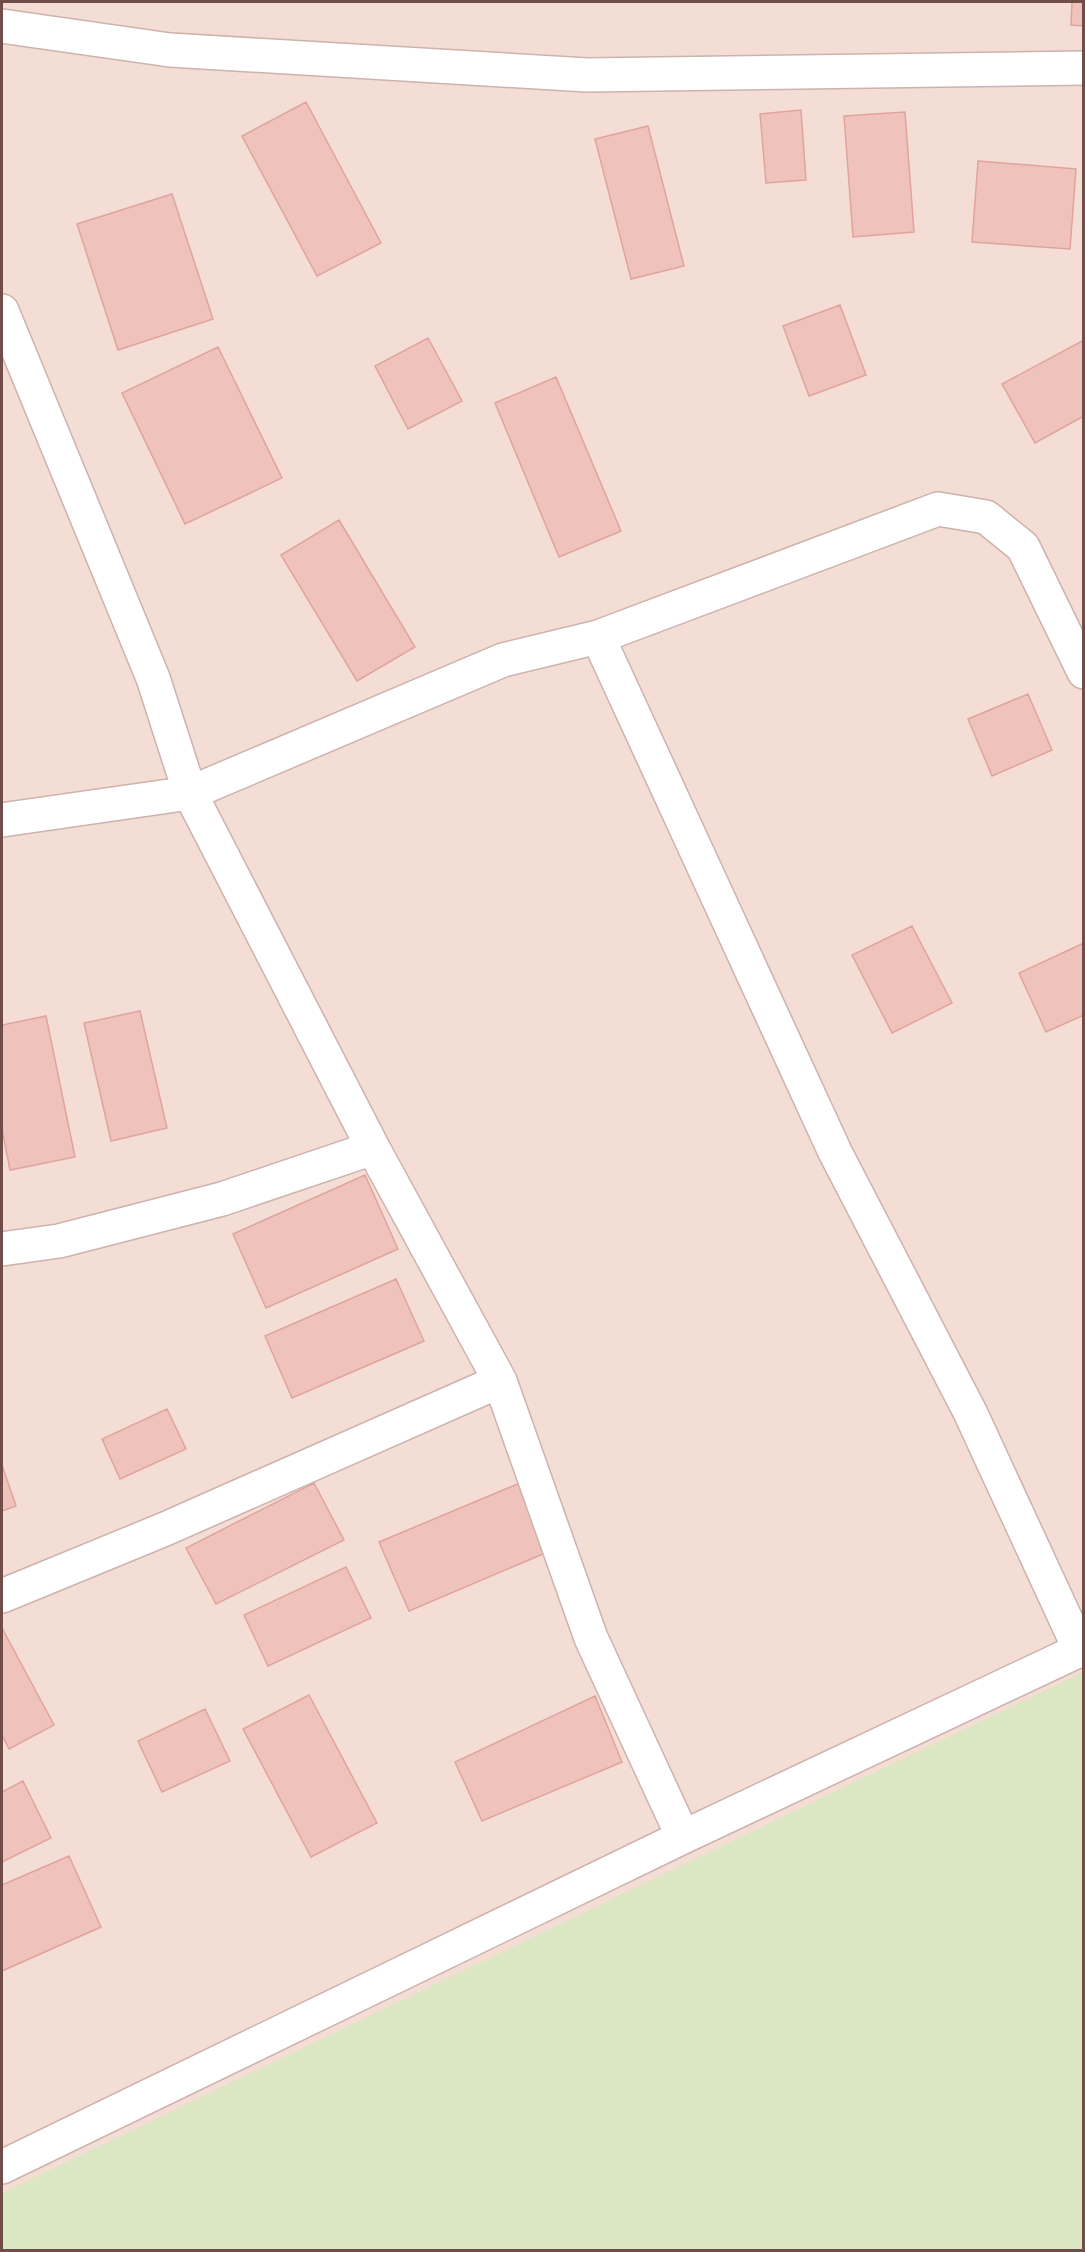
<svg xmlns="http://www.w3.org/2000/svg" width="1085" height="2252" font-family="'Fira Sans Condensed',sans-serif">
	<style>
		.residential { fill: #f4ddd4 }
		.green { fill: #dbe7c2 }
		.building { fill: #efc2bc; stroke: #e0a49d; stroke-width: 1.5 }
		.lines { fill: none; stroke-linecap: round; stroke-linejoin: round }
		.street-casing { stroke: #cdb2ad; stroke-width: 36 }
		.street { stroke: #fff; stroke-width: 33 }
	</style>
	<rect width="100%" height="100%" fill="#fbebe2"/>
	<path class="residential" d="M2 2H1083V2250H2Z"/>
	<path class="green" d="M1083 1672V2250H2V2193Z"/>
	<path class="building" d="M1072 2H1084V26L1071 25Z
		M306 102 381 243 317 276 242 136Z
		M801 110 806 180 766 183 760 114Z
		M905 112 914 232 853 237 844 116Z
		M648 126 684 266 631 279 595 139Z
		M978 161 1076 169 1070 249 972 242Z
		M172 194 213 319 118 350 77 224Z
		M840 305 866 375 809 396 783 326Z
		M428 338 462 401 408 429 375 366Z
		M1084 340V416L1035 443 1002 384Z
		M218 347 282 478 185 524 122 393Z
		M556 377 621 531 559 557 495 403Z
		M339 520 415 647 357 681 281 555Z
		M1028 694 1052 750 992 776 968 719Z
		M912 926 952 1003 892 1033 852 955Z
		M1084 943V1015L1046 1032 1019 973Z
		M140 1011 167 1128 111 1141 84 1023Z
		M46 1016 75 1157 10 1170 2 1129V1025Z
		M365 1175 398 1249 266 1308 233 1234Z
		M396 1279 424 1341 292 1398 265 1336Z
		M167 1409 186 1449 120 1479 102 1439Z
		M2 1465 16 1506 2 1511Z
		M314 1483 344 1540 216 1604 186 1548Z
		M520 1483 550 1551 409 1611 379 1542Z
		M346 1567 371 1618 268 1666 244 1615Z
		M2 1628 54 1725 9 1749 2 1735Z
		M309 1695 377 1823 311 1857 243 1729Z
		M595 1696 622 1762 482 1821 455 1762Z
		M205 1709 230 1761 162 1792 138 1741Z
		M23 1781 51 1838 2 1862V1792Z
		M69 1856 101 1927 2 1971V1885Z"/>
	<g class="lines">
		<defs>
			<path id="street" d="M2 26 170 50 587 75 1084 68
				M2 311 153 678 190 793 373 1148 500 1381 591 1638 683 1837
				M598 637 835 1152 970 1412 1080 1650
				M2 820 190 793 503 660 598 637 938 509 986 517 1023 547 1084 672
				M2 1249 59 1241 222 1199 373 1148
				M2 1596 165 1529 500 1381
				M2 2167 683 1837 1084 1648"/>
		</defs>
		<use href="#street" class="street-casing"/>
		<use href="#street" class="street"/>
	</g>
	<rect width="1085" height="2252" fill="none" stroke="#714d4a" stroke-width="6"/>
</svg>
